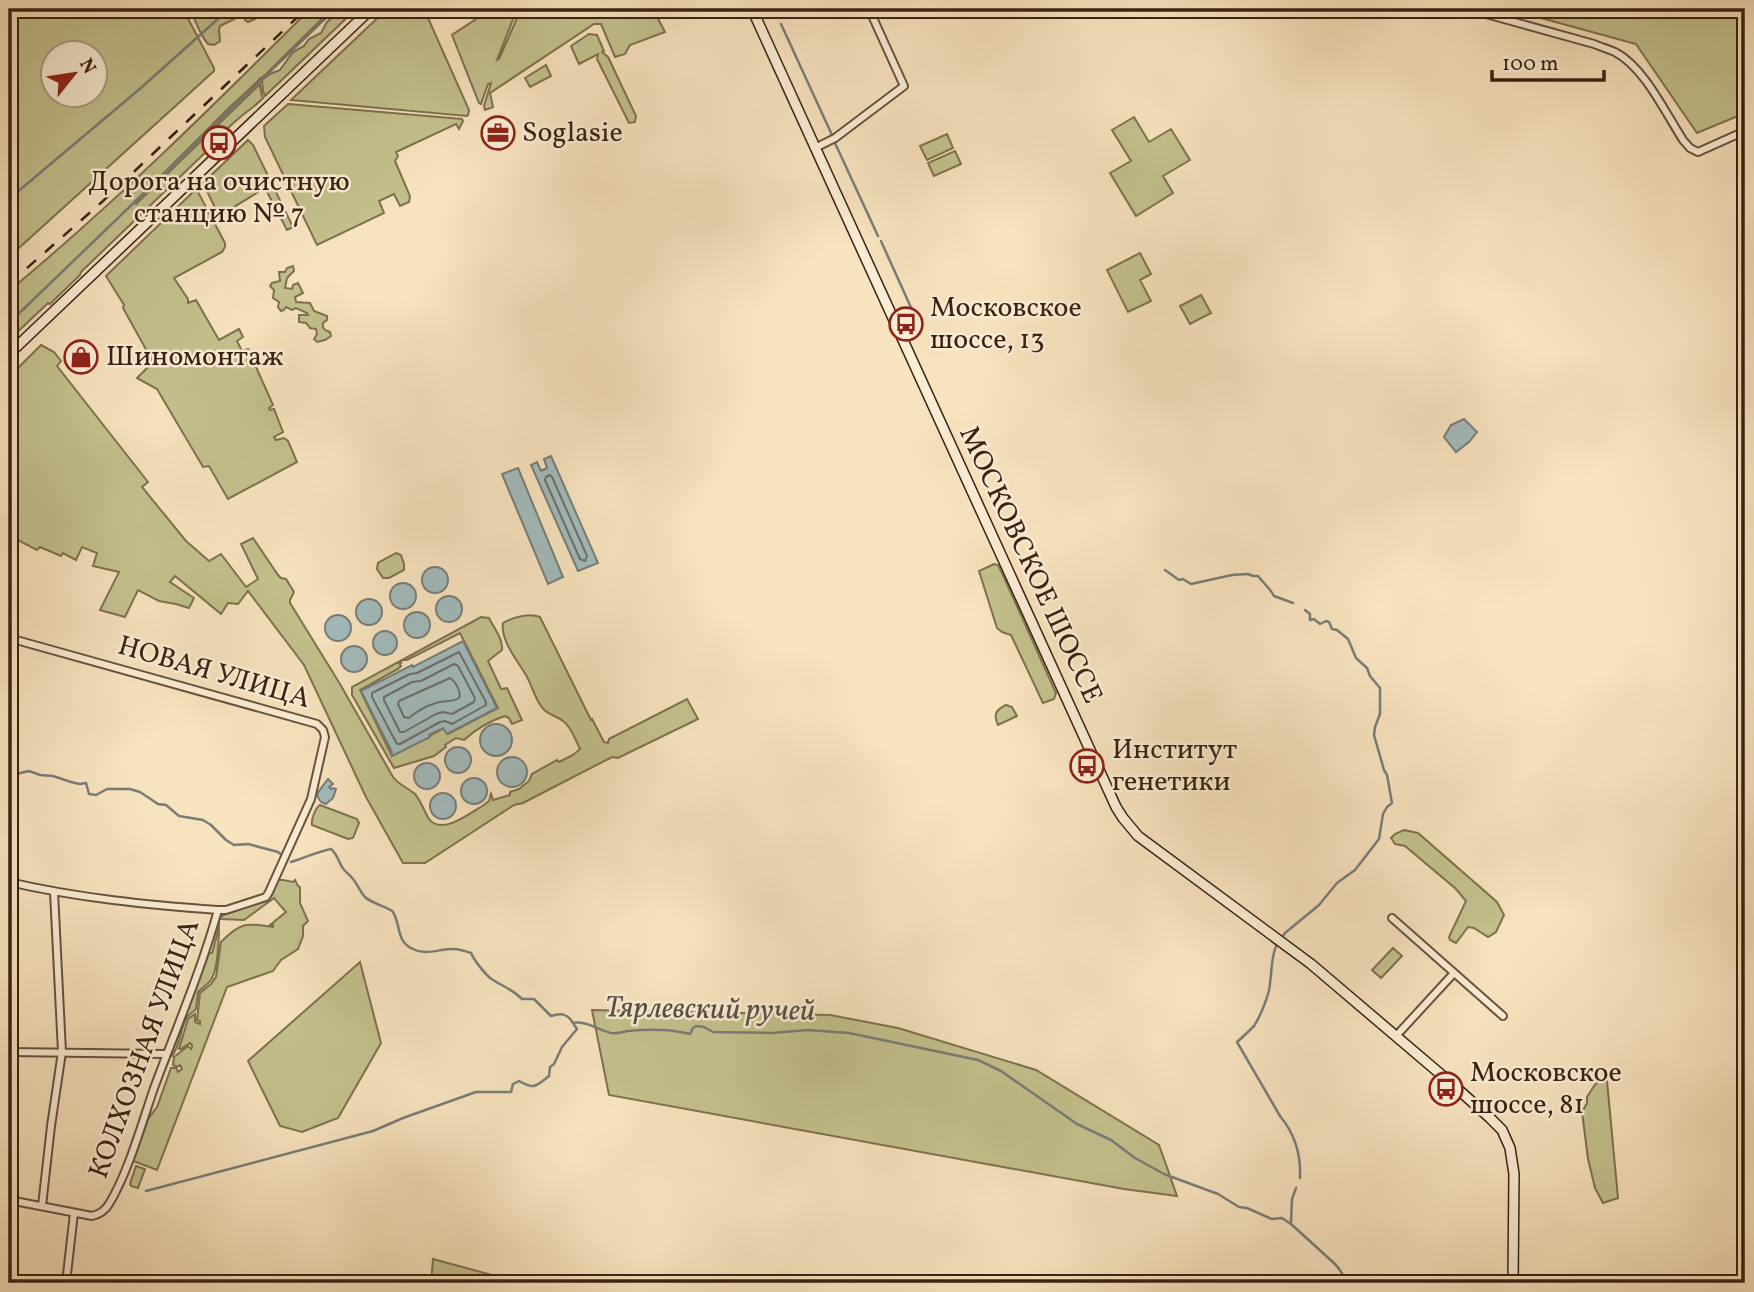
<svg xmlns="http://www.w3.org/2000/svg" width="1754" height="1292" font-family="Vollkorn,serif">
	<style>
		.green { fill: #c3c18d; stroke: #7e7150; stroke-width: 2; fill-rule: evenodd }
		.water { fill: #a2bbbc; stroke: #787d78; stroke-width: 2 }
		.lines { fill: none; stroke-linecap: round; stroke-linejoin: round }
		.shore { stroke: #6e6e68; stroke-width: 2 }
		.stream { stroke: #787d78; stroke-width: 2.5 }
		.street-casing { stroke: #68523e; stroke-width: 10 }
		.secondary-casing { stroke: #392113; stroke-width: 12 }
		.street { stroke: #faedd5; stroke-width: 6 }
		.secondary { stroke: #faedd5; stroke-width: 9 }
		.rail { stroke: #392113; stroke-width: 2.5; stroke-dasharray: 12 12; stroke-linecap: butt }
		.labels { text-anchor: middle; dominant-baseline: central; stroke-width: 5; stroke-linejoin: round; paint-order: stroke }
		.poi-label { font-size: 28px; fill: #392113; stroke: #faedd5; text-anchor: start }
		.street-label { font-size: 28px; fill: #392113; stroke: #faedd5 }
		.water-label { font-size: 30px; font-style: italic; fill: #584f46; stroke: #faedd5 }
	</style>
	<rect width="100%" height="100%" fill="#f7e3be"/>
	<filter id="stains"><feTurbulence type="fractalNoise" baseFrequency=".00286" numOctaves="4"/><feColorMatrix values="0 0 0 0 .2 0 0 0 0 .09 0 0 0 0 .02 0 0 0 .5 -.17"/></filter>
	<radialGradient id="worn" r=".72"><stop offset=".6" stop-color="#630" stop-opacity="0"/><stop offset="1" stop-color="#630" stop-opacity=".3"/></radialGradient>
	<path class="green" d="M9 9H183L214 68V71L9 257ZM52 52H94V94H52Z
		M190 9H260L255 19 248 22 245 20 244 14 220 26 219 30 220 41 214 45 208 44C199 34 196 21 190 9Z
		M310 9H332L263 77 259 79V80L230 107 134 203 136 204 260 84 261 92 263 98C252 110 230 122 223 135L221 134 209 145 211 147 81 272 80 275 50 304 48 303 9 340V291C115 203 213 106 310 9Z
		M343 9H356L265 96 263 91 262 80 270 74 280 70 293 52 304 46 309 39 321 33 327 22Z
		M387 9H424L469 110 468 115 467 116 291 100Z
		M477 9H517L497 60 499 59 521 9H653L665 32 630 45 625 54 615 57 601 24H594L490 93 493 107 485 110 484 106 491 83 488 84 481 104 479 103 452 35 479 17Z
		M1508 9H1745V113L1697 133 1636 44Z
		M589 34 597 35 604 51 602 52 608 57 636 116 635 122 629 123 597 59 598 54 579 64 571 46Z
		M546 65 551 76 530 87 525 78Z
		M288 104 462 119 463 121 459 129 456 124 396 152 398 156 395 161 410 196 409 202 400 206 394 194 379 201 384 213 317 245 265 137 264 126Z
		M1134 117 1149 142 1171 129 1190 160 1163 176 1173 193 1136 216 1110 173 1131 161 1112 130Z
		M947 134 953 148 927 160 920 146Z
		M248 140 253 145 293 227 287 230 265 188 219 216 204 185V182Z
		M955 151 961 164 934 176 928 163Z
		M194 191 198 192 225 243V247L222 252 174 278 188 299V303L196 300 219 340 239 329 243 337 237 341 242 351 248 349 273 405 269 408 270 410 274 409 283 432 274 437 276 440 284 438 288 441 297 462 228 499 209 466 203 467 157 389 137 378 153 362 123 308 124 305 106 276Z
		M1140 253 1151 274 1140 280 1151 301 1128 312 1107 270Z
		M293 266 294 271 287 278 285 288 292 289 293 285 298 283 303 293 295 297 296 302 310 303 314 311 327 316V320L323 323V327L325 330 330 332 331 336 325 340 317 342 314 339 317 334 316 329 310 328 306 323 299 322V315H308L307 313 296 308 292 310 286 307 284 310 281 311 278 307 279 302 273 298 274 290 270 286 272 283 280 281 279 272H285L287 268Z
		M1201 295 1211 313 1190 324 1180 306Z
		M41 345 54 352 61 361 57 366 148 482 142 487 186 541 209 561 221 554 246 587 258 579 241 544 253 538 278 575 281 578 286 579 294 592 290 600V603L340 684 393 777C399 785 408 788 415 794 421 801 424 811 429 819 442 836 470 813 484 805L489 801 491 794 493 800 510 795V792L519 789 529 781 532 774 557 760 559 762 573 755 580 749C576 741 571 726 563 721 556 715 546 715 541 706 535 698 532 686 527 677 519 662 500 641 503 623 513 617 529 613 540 617L591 720 592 719 604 742 608 743 609 739 687 699 698 719 618 758 612 757 523 803 514 805 425 863H403L366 797 304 665 248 591 238 604 228 603 221 614 175 576 170 582 194 598 189 608 176 604 159 601 138 590 125 617 100 610 119 572 93 566 97 553 82 547 76 560 63 553 61 556 40 547 37 550 18 540 9 558V377Z
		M396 553 401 555 404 564V570L389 578H383L377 569 378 563Z
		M994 564 998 565 1002 573 1056 693 1054 699 1043 703 1011 635 1002 632 997 628 979 571Z
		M481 617 489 618C494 628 503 639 502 650L488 661 501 689 507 688 522 720 512 724 509 718 505 716C489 721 476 729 464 740L456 738 445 745 446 747 434 756 394 768 352 695V687ZM460 633 498 708 448 734 444 728 392 756 360 690 398 669 401 666 399 663H401L402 660H407Z
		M1006 705 1012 707 1017 716 998 725C993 714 996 710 1006 705Z
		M320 805 357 819 359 823 353 838 348 839 312 825C311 820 315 808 320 805Z
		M1404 830 1418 833 1497 902 1504 915 1496 932 1488 937 1474 928 1468 927 1456 943 1450 940 1449 937 1466 901 1456 889 1405 846 1395 844 1391 838 1395 834Z
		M277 880H283L293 882 295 880 298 886 300 887V903L308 921 303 926V936L298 949 281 960 273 971 227 987 157 1170 133 1161 148 1119 157 1107 171 1068H176L178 1072 182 1069 180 1065 177 1067 173 1065 174 1057 188 1046 191 1049 192 1047V1045L190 1043 181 1049H179L188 1019 195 1014V1022L200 1024V1021L197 1020 200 993 211 984 216 977 221 942C241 922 246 923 273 927V925H270L286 912 274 898 244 920 221 919 220 917 230 912 268 899 272 895Z
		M218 922H219C219 937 219 967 211 980 208 984 202 988 198 992L196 1009C193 1012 190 1014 187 1017 180 1028 181 1045 172 1056L169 1055 209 953H212L218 931 216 930Z
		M1393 948 1402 956 1381 978 1372 970Z
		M360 962 381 1043 338 1118 302 1132 280 1126 248 1061Z
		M592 1010 830 1015 898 1028 1036 1070 1159 1145 1177 1196 1124 1189 609 1095Z
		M1599 1080 1607 1081 1618 1198 1603 1203 1595 1188 1588 1159 1582 1112 1587 1103V1097L1594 1086Z
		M136 1166 145 1169 138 1188 131 1186 130 1184Z
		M433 1259 521 1283H431Z"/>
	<path class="water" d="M1464 419 1477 432 1469 442 1456 452 1444 437 1451 425Z
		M551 456 598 563 578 571 531 465 537 462 541 471 547 468 544 459Z
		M518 468 563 577 548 584 502 474Z
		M422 580a13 13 0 1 1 26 0a13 13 0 1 1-26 0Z
		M390 596a13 13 0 1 1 26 0a13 13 0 1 1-26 0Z
		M436 609a13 13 0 1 1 26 0a13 13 0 1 1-26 0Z
		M356 612a13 13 0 1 1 26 0a13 13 0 1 1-26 0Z
		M404 625a13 13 0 1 1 26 0a13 13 0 1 1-26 0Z
		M325 628a13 13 0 1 1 26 0a13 13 0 1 1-26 0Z
		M373 643a12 12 0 1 1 24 0a12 12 0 1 1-24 0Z
		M463 641 497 708 447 734 443 728 429 735 430 737 392 756 391 753 392 752 361 691 412 665 413 667Z
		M341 659a13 13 0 1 1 26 0a13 13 0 1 1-26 0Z
		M480 740a16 16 0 1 1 32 0a16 16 0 1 1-32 0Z
		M445 760a13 13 0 1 1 26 0a13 13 0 1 1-26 0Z
		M497 772a15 15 0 1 1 30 0a15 15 0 1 1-30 0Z
		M414 776a13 13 0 1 1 26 0a13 13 0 1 1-26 0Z
		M461 791a13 13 0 1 1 26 0a13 13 0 1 1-26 0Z
		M328 779 333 784 329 787 331 789 333 788 336 789 333 798 326 804 321 802 317 796 319 791Z
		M430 806a13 13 0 1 1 26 0a13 13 0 1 1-26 0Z"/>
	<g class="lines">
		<path class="shore" d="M550 475 552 477 587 556 585 561 580 559 545 480 546 477Z
			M459 652 486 702V705L452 724 445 721 440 722 400 744H397L372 697V693L410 674 417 673Z
			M454 664 458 666 475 698 474 702 452 714 443 712 436 714 404 732H400L384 700V697L412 682 421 681Z
			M450 678C455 681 462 692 459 698 451 703 445 700 436 703 426 706 416 712 409 718L404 717 398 704 399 701Z"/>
		<path class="stream" d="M774 9 778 17
			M781 24 832 135
			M835 143 878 236
			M9 199 142 87 229 9
			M881 241 913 312
			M9 323 335 9
			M1165 570 1179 580 1183 579 1191 584 1232 575 1248 574 1253 576H1258C1263 583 1270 588 1274 596L1293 603
			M9 779 20 773 29 771 40 775 53 776 71 782 80 784 86 783 89 794 96 795 107 789H130L140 792 158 804 166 805 179 816 203 820 211 825 226 840 234 845 248 844 278 852 283 856
			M291 862C305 858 316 852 331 849 337 854 338 860 342 867 345 872 350 875 353 879 358 885 360 892 365 897 372 904 389 907 393 912 401 925 396 942 413 949 426 956 442 948 455 949 460 949 467 952 471 953 474 960 486 976 493 980 504 987 512 989 522 999H534L551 1016C561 1013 567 1013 573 1023 584 1020 599 1030 611 1033 616 1034 622 1032 628 1031 648 1029 671 1029 690 1034L693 1028 696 1026 704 1027 713 1032 772 1033 808 1030 849 1033 978 1060 1001 1071 1077 1124 1111 1140 1135 1158 1164 1174 1218 1194 1239 1207 1247 1208 1272 1219 1282 1218 1291 1224 1335 1264C1343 1272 1341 1277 1352 1283
			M1281 939 1285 933 1319 905 1337 883 1355 870 1379 839 1383 814 1387 807 1392 803 1387 775 1384 770 1374 735 1375 727 1380 714V688L1370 676 1367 668 1356 658 1348 639 1337 630 1332 629 1329 622 1326 621 1320 624 1314 619 1310 620V614L1305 610
			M1277 944C1271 956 1272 970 1270 983 1270 993 1260 1017 1254 1026 1249 1031 1243 1037 1237 1042L1280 1116C1295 1134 1301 1156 1300 1178
			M146 1191 373 1131 403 1118 476 1092H511L513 1084 519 1081C534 1090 536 1086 549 1076L550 1067 554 1064 562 1047 577 1029 573 1023
			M1291 1222 1292 1199 1296 1188"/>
		<defs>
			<path id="street" d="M1468 9 1594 44C1601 47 1608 49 1615 52 1644 67 1665 112 1683 140L1690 148 1698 152 1745 131
				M815 148 835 138 904 86 869 9
				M9 638 317 724 323 730 325 737 311 799 269 892 266 897 260 899 226 910H218C148 905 78 898 9 882
				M1392 918 1503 1016
				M1396 1036 1454 973
				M9 1052 166 1054
				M9 1200 92 1216C100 1214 105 1211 109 1204 128 1173 142 1123 154 1088 176 1029 201 971 218 910
				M42 1206 51 1126 62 1052 54 892
				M66 1283 74 1213"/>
			<path id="secondary" d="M752 9 1116 807 1123 818 1138 836 1311 964 1451 1083 1490 1118 1502 1130 1510 1148 1514 1174 1513 1283
				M9 354 371 9"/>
		</defs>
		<use href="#street" class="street-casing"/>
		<use href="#secondary" class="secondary-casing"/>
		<use href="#street" class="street"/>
		<use href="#secondary" class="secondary"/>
		<path class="rail" d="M9 284 103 201 306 9"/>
	</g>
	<defs>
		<symbol id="office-ring" viewBox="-11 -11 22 22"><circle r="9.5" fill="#faedd5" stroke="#8f2418" stroke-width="1.5"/><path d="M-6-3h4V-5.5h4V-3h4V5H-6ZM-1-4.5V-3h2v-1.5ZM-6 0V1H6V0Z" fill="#8f2418"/></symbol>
		<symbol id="bus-ring" viewBox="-11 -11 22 22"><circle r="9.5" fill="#faedd5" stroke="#8f2418" stroke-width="1.5"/><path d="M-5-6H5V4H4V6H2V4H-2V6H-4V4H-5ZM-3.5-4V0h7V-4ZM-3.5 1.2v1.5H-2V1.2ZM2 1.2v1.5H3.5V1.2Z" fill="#8f2418"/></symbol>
		<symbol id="shop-ring" viewBox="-11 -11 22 22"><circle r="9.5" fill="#faedd5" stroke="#8f2418" stroke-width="1.5"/><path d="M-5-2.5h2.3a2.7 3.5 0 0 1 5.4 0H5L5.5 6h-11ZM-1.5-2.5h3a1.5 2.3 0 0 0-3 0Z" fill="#8f2418"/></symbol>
	</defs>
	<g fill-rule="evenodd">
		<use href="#office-ring" x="479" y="114" width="38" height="38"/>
		<use href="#bus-ring" x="200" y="124" width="38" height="38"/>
		<use href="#bus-ring" x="887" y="305" width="38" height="38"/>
		<use href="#shop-ring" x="62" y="338" width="38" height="38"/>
		<use href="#bus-ring" x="1068" y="747" width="38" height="38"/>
		<use href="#bus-ring" x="1427" y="1070" width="38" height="38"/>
	</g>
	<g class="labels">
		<g class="poi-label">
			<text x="522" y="133">Soglasie</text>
			<text x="219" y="182" text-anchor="middle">Дорога на очистную<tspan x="219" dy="32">станцию № 7</tspan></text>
			<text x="930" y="308">Московское<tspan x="930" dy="32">шоссе, 13</tspan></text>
			<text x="106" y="357">Шиномонтаж</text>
			<text x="1112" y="750">Институт<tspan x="1112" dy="32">генетики</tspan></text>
			<text x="1470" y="1073">Московское<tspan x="1470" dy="32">шоссе, 81</tspan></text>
		</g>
		<g class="street-label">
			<text transform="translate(1030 565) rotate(65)">МОСКОВСКОЕ ШОССЕ</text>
			<text transform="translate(214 673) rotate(16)">НОВАЯ УЛИЦА</text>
			<text transform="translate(145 1049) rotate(-70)">КОЛХОЗНАЯ УЛИЦА</text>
		</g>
		<g class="water-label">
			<text transform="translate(710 1010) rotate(1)">Тярлевский ручей</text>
		</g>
	</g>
	<rect width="1754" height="1292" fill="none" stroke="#f7e3be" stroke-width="35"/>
	<rect x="10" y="10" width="1733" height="1271" fill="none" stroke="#392113" stroke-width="3.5"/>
	<rect x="18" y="18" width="1719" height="1257" fill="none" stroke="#392113" stroke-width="2"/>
	<g transform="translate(74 74) rotate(60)"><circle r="33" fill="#faedd5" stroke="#ad9b87" stroke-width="2"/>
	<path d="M0-5L12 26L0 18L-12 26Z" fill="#8f2418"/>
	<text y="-10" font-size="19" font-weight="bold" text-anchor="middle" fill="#392113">N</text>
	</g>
	<path d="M1492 70v10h112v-10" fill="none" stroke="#392113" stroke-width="3.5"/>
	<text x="1502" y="70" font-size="21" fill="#392113" stroke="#faedd5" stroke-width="5" paint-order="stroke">100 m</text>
	<rect width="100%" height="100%" filter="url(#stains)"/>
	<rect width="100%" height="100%" fill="url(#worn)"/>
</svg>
